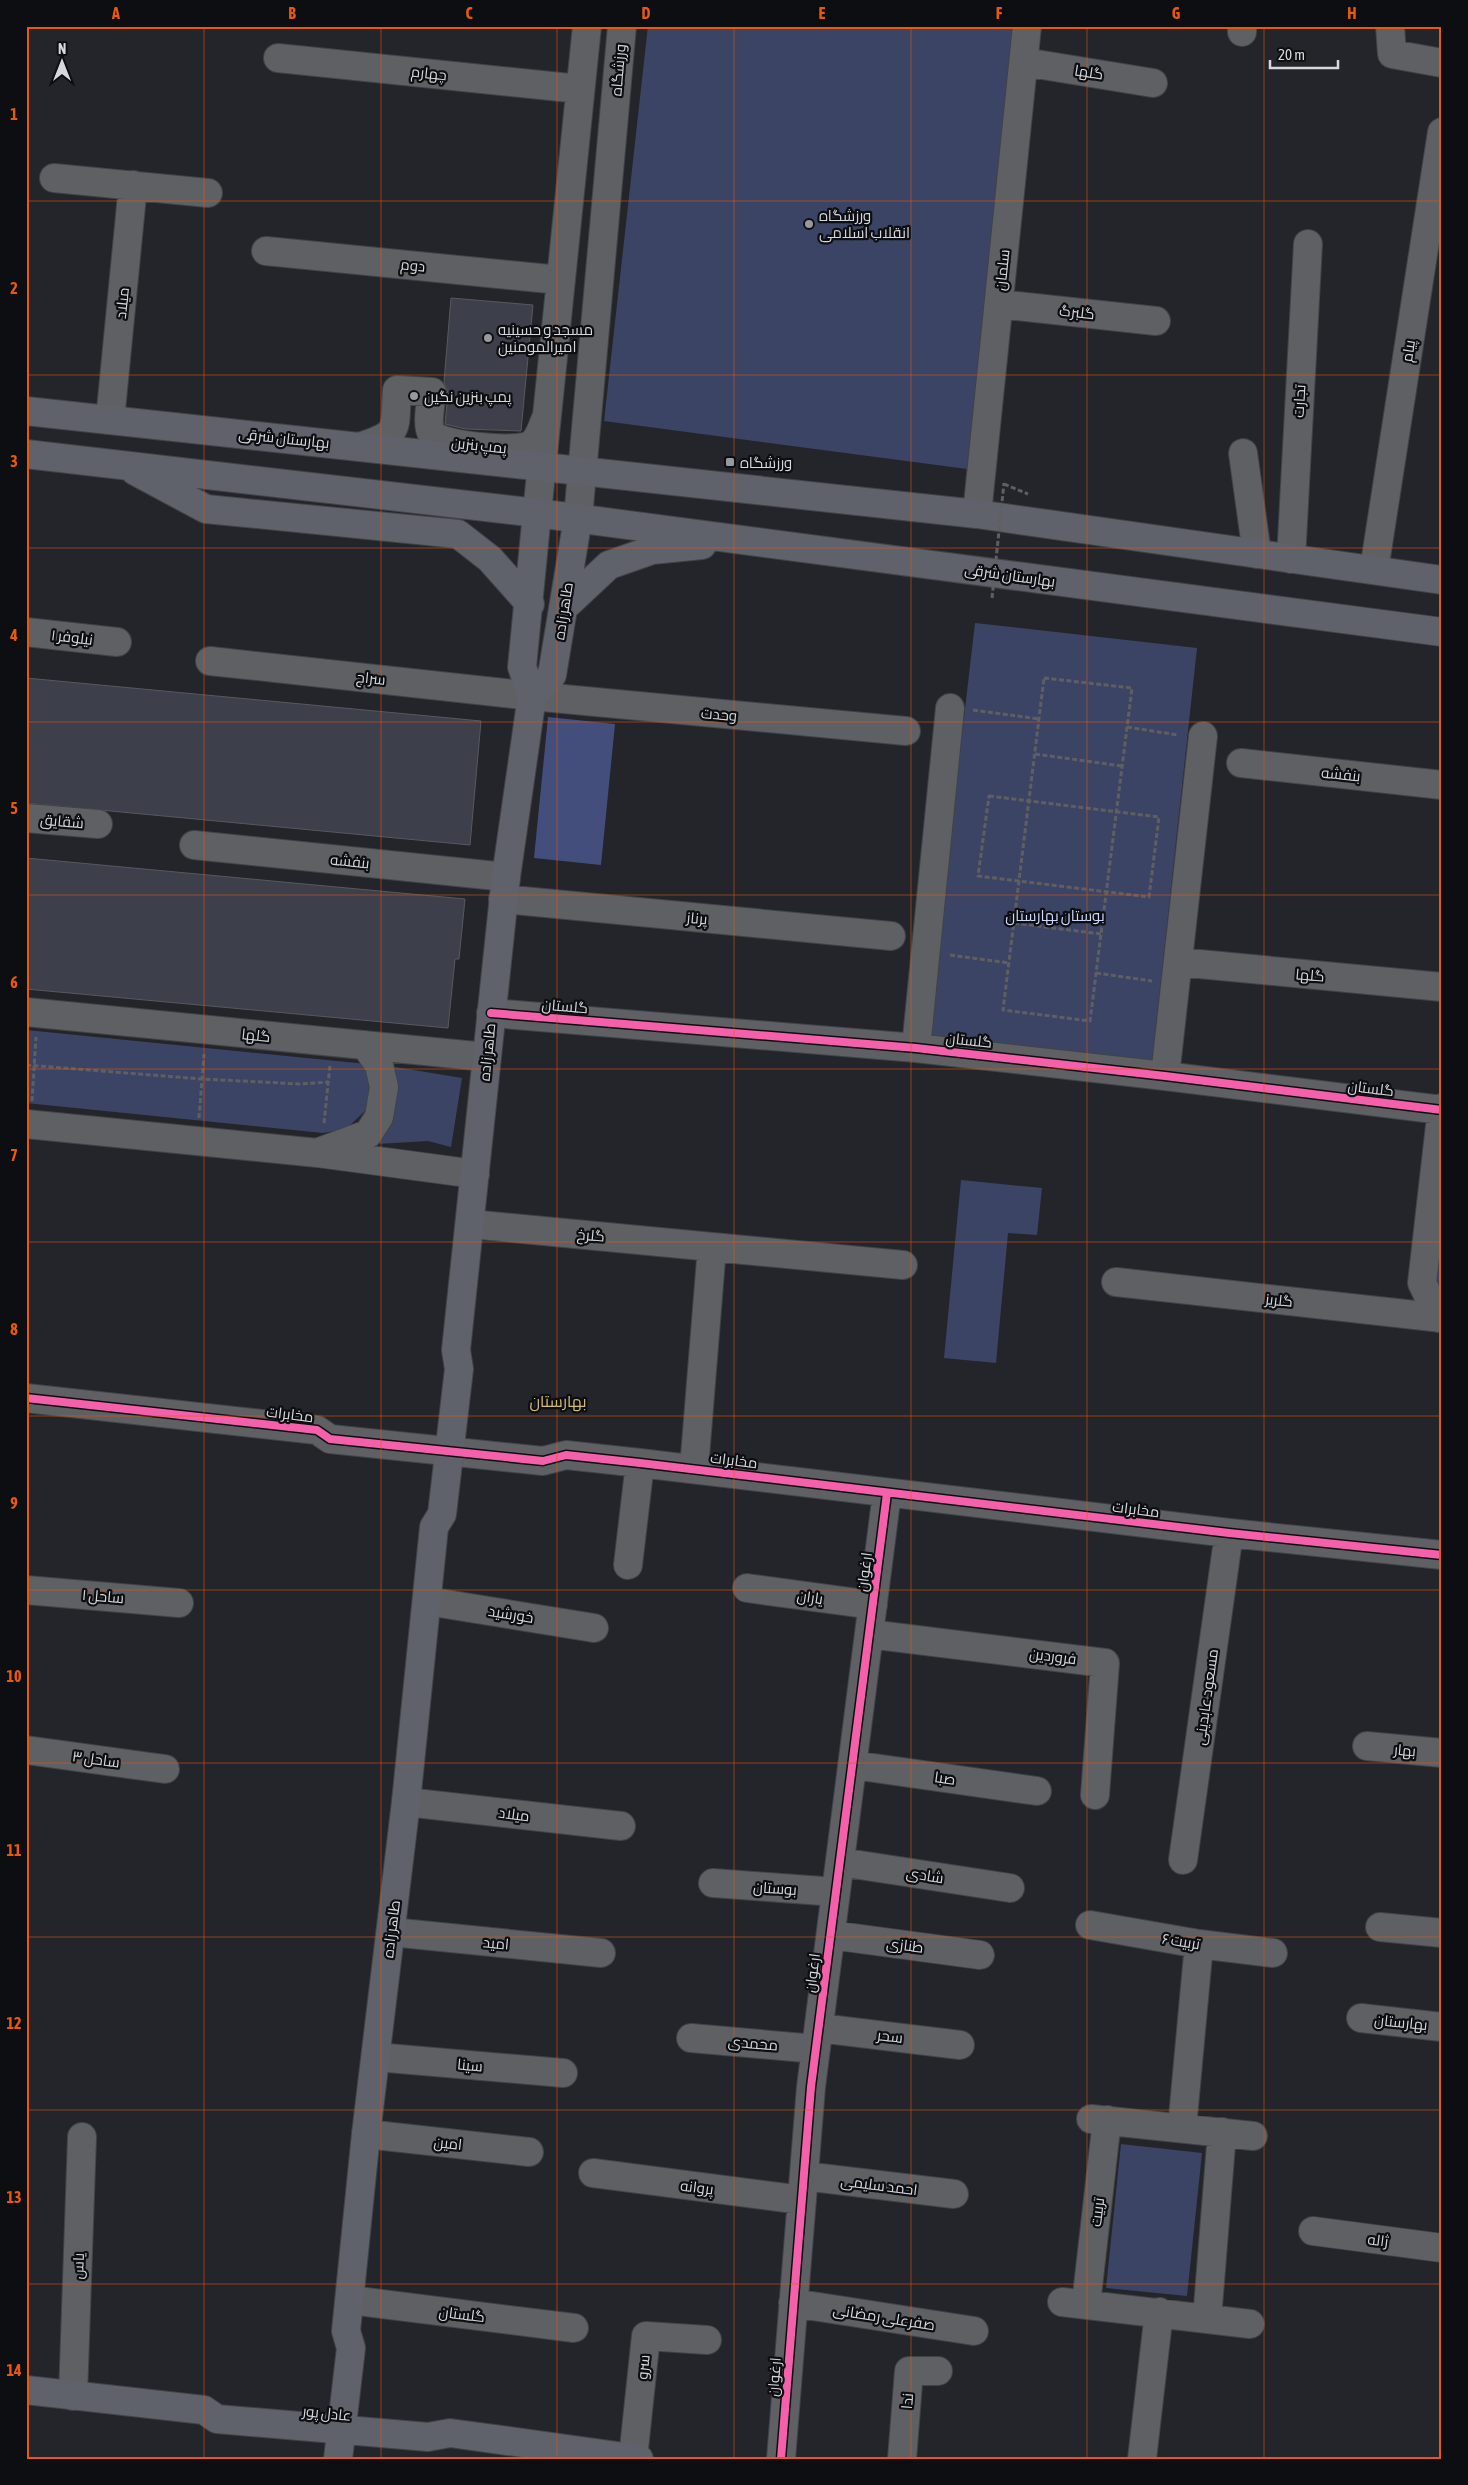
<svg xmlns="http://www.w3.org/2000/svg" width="1468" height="2485" font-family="'Asap Condensed',Cairo,sans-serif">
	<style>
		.green { fill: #3c4465 }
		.forest { fill: #444e7c }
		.building { fill: #3d3f4b; stroke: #58595e }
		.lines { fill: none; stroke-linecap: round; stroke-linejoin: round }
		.minor-casing { stroke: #424347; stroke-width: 30 }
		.major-casing { stroke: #424347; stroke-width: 30 }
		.path { stroke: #5f5f62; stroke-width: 3; stroke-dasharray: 5 2.5; stroke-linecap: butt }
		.minor { stroke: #5f6064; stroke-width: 28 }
		.major { stroke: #60626b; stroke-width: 28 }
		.path-bridge { stroke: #5f5f62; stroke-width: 3; stroke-dasharray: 5 2.5; stroke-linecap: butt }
		.cycleway-casing { stroke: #0d0e11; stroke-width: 11 }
		.cycleway { stroke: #f560ab; stroke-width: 8 }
		.grid { fill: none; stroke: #e8590c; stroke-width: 1; stroke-opacity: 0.55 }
		.poi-dot { fill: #98999e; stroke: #0d0e11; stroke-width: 2 }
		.labels { text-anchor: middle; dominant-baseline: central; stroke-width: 4.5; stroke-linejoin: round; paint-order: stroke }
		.street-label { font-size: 15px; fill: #d6d8dd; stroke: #0d0e11 }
		.poi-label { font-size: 15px; fill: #d6d8dd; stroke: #0d0e11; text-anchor: start }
		.park-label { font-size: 15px; fill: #d0d9fb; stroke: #0d0e11 }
		.neighbourhood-label { font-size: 16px; fill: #d4bd70; stroke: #0d0e11 }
		.neatline { fill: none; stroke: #e8590c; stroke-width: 2 }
		.grid-label { font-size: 16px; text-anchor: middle; font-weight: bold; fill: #e8590c }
	</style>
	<rect width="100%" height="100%" fill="#24252a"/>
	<path class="green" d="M648 26H1013L967 469 604 421Z
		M975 623 1197 648 1152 1062 927 1036Z
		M26 1030 367 1064 372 1088 366 1110 346 1129 323 1133 26 1103Z
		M395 1067 462 1078 451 1147 428 1141 376 1144C398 1114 397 1103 395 1067Z
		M961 1180 1042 1188 1037 1235 1008 1233 996 1363 944 1358Z
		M1442 1215V1292L1435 1280Z
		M1121 2144 1202 2153 1187 2296 1106 2288Z"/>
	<path class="forest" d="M548 717 615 724 601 865 534 858Z"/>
	<path class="building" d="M451 298 533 305 521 431 465 429 445 424 448 393 444 382Z
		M26 678 481 721 470 845 26 803Z
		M26 858 465 899 459 959H455L448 1028 26 989Z"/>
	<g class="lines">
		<defs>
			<path id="minor" d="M1390 26 1392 54 1442 63
				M1242 32V26
				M278 58 580 89
				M1024 62 1153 83
				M54 178 208 193
				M266 251 560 280
				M999 304 1156 321
				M110 420 133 185
				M362 446C402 433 394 429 397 390L432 392C431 402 426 426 432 434 442 446 517 453 530 445 539 440 542 427 546 418
				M1243 453 1257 554
				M537 513 587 26
				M977 514 1027 26
				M578 518 622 26
				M1291 559 1308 244
				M1374 570 1442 132
				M26 632 117 642
				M210 661 532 696 906 731
				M1241 763 1442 785
				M26 818 98 824
				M194 845 506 877
				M503 899 891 936
				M1178 962 1442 987
				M26 1012 486 1057
				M491 1013 916 1048 1165 1076 1442 1110
				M916 1048 950 708
				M1165 1076 1203 736
				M26 1124 318 1153 475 1174
				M322 1151 368 1134 379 1117 384 1087 379 1065 365 1045
				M470 1224 903 1265
				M1116 1282 1442 1318
				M1439 1318 1422 1283 1442 1108
				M26 1398 317 1430 330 1439 543 1461 566 1455 640 1463 1229 1533 1442 1555
				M694 1469 712 1247
				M628 1565 640 1463
				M747 1588 873 1605
				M26 1590 179 1603
				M427 1601 594 1628
				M869 1634 1105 1663 1095 1795
				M1367 1746 1442 1753
				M26 1750 165 1769
				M853 1765 1037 1791
				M406 1802 621 1826
				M1183 1860 1229 1533
				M840 1862 1010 1888
				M713 1883 836 1892
				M1090 1925 1199 1944 1273 1953
				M1380 1927 1442 1933
				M391 1932 601 1953
				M831 1935 980 1955
				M1361 2018 1442 2027
				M819 2028 960 2045
				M691 2038 816 2049
				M376 2057 563 2073
				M1091 2119 1253 2136
				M1182 2128 1199 1944
				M366 2134 529 2152
				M593 2173 802 2200
				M804 2176 954 2194
				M1313 2231 1442 2248
				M350 2300 574 2328
				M1062 2302 1250 2324
				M793 2303 974 2331
				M1086 2304 1107 2120
				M1207 2319 1222 2132
				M73 2396 82 2137
				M633 2458 646 2336 707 2340
				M781 2459 811 2087 887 1493
				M902 2459 909 2371H938
				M1142 2459 1159 2312"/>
			<path id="major" d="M26 411 977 514 1442 580
				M26 454 537 513 1442 632
				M135 471 206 509 458 534 490 559 530 604
				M563 608 609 565 652 550 702 545
				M532 696 552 675 578 518
				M26 2390 204 2410 217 2419 428 2437 450 2433 639 2459
				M338 2459 351 2348 346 2331 366 2134 406 1802 434 1527 442 1514 459 1369 456 1350 506 877 532 696 522 667 537 513"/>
		</defs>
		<use href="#minor" class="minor-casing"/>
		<use href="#major" class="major-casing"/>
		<path class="path" d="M1004 484 1028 494
			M1044 678 1132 688 1090 1021 1003 1010Z
			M973 710 1039 719
			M1127 727 1178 735
			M1035 754 1122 766
			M989 796 1159 817 1149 897 978 876Z
			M1014 923 1101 934
			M950 955 1009 963
			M1096 973 1152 981
			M26 1065 202 1079 300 1084 328 1082
			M32 1101 36 1037
			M199 1118 204 1054
			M324 1123 330 1065"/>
		<use href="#minor" class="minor"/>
		<use href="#major" class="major"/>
		<path class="path-bridge" d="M992 598 1004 483"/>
		<defs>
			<path id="cycleway" d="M491 1013 916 1048 1165 1076 1442 1110
				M26 1398 317 1430 330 1439 543 1461 566 1455 640 1463 1229 1533 1442 1555
				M781 2459 811 2087 887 1493"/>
		</defs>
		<use href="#cycleway" class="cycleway-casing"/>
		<use href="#cycleway" class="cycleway"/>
	</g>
	<path class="grid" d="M204 26V2459M381 26V2459M557 26V2459M734 26V2459M911 26V2459M1087 26V2459M1264 26V2459M26 201H1442M26 375H1442M26 548H1442M26 722H1442M26 895H1442M26 1069H1442M26 1242H1442M26 1416H1442M26 1590H1442M26 1763H1442M26 1937H1442M26 2110H1442M26 2284H1442"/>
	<g class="poi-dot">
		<circle cx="809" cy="224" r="5"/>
		<circle cx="488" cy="338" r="5"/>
		<circle cx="414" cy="396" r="5"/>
		<rect x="725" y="457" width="10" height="10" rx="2.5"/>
	</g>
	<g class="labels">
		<g class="street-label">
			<text transform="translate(618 70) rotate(-85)">ورزشگاه</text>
			<text transform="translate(1089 72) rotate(9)">گلها</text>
			<text transform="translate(429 73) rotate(6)">چهارم</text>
			<text transform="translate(413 265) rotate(6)">دوم</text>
			<text transform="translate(1002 270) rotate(-84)">سلمان</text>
			<text transform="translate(122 303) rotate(-84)">میلاد</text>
			<text transform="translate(1077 312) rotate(6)">گلبرگ</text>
			<text transform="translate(1408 351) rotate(-81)">پیام</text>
			<text transform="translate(1299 401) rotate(-87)">تجارت</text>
			<text transform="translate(284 438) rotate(6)">بهارستان شرقی</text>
			<text transform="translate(479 445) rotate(6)">پمپ بنزین</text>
			<text transform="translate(1010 575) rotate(8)">بهارستان شرقی</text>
			<text transform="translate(563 611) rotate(-81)">طاهر زاده</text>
			<text transform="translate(72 637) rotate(7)">نیلوفر ۱</text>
			<text transform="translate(371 678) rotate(6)">سراج</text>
			<text transform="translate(719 714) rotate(5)">وحدت</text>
			<text transform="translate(1341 774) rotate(6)">بنفشه</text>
			<text transform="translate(62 821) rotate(5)">شقایق</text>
			<text transform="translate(350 861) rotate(6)">بنفشه</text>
			<text transform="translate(697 918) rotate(5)">پرناز</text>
			<text transform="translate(1310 975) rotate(5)">گلها</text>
			<text transform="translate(565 1006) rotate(5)">گلستان</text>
			<text transform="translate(256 1035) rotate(6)">گلها</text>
			<text transform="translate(969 1040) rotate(6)">گلستان</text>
			<text transform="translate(487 1052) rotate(-84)">طاهر زاده</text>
			<text transform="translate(1371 1088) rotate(7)">گلستان</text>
			<text transform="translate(591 1235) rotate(5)">گلرخ</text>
			<text transform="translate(1279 1300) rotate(6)">گلریز</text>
			<text transform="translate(290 1414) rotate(7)">مخابرات</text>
			<text transform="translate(734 1460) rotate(7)">مخابرات</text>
			<text transform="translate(1136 1509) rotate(7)">مخابرات</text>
			<text transform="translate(864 1572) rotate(-83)">ارغوان</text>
			<text transform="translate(103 1596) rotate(5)">ساحل ۱</text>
			<text transform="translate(810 1597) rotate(8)">یاران</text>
			<text transform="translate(511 1614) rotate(9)">خورشید</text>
			<text transform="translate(1053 1656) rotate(7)">فروردین</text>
			<text transform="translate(1206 1697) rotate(-82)">مسعود عابدینی</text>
			<text transform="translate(1405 1750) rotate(5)">بهار</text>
			<text transform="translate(96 1759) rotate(8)">ساحل ۳</text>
			<text transform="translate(945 1778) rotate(8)">صبا</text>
			<text transform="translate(514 1814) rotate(7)">میلاد</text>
			<text transform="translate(925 1875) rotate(9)">شادی</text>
			<text transform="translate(775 1888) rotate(4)">بوستان</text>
			<text transform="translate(391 1929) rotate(-83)">طاهر زاده</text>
			<text transform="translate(1181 1941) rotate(9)">تربیت ۶</text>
			<text transform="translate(496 1943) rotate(5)">امید</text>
			<text transform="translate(905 1945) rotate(7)">طنازی</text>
			<text transform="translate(812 1973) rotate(-83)">ارغوان</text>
			<text transform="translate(1401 2022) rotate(6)">بهارستان</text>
			<text transform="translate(890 2036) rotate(7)">سحر</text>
			<text transform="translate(753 2043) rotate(5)">محمدی</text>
			<text transform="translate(470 2065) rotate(5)">سینا</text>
			<text transform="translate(448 2143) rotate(6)">امین</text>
			<text transform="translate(879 2185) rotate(7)">احمد سلیمی</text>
			<text transform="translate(697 2187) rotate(7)">پروانه</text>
			<text transform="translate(1097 2212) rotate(-83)">تربیت</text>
			<text transform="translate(1378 2240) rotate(7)">ژاله</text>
			<text transform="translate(78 2266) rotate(-88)">یاس</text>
			<text transform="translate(462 2314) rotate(7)">گلستان</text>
			<text transform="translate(884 2317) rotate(9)">صفرعلی رمضانی</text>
			<text transform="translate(643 2367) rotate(-84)">سرو</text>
			<text transform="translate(774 2377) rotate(-86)">ارغوان</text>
			<text transform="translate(907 2401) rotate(-85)">ندا</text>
			<text transform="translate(327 2413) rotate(6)">عادل پور</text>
		</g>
		<g class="poi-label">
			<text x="819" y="215">ورزشگاه<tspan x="819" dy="17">انقلاب اسلامی</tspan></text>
			<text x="498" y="329">مسجد و حسینیه<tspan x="498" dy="17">امیرالمومنین</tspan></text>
			<text x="424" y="396">پمپ بنزین نگین</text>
			<text x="740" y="462">ورزشگاه</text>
		</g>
		<g class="park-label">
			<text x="1055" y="915">بوستان بهارستان</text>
		</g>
		<g class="neighbourhood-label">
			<text x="558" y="1401">بهارستان</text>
		</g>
	</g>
	<rect width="1468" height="2485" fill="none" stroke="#0d0e11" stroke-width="55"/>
	<g transform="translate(62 62)" stroke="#0d0e11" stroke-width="4" paint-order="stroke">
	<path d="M0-4L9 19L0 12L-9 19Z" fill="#d6d8dd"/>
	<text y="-8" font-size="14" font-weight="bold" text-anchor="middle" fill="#d6d8dd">N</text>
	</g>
	<path d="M1270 60v8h68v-8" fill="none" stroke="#d6d8dd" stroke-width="2.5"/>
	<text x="1278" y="60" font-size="15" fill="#d6d8dd" stroke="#0d0e11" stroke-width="4" paint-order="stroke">20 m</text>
	<rect x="28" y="28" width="1412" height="2430" class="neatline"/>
	<g class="grid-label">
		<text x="116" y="19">A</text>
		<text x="292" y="19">B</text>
		<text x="469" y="19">C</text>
		<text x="646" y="19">D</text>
		<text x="822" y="19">E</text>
		<text x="999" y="19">F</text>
		<text x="1176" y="19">G</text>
		<text x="1352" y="19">H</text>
		<text x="14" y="120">1</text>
		<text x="14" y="294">2</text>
		<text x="14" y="467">3</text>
		<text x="14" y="641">4</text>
		<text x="14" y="814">5</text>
		<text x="14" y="988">6</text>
		<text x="14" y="1161">7</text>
		<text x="14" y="1335">8</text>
		<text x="14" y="1509">9</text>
		<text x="14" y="1682">10</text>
		<text x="14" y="1856">11</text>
		<text x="14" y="2029">12</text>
		<text x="14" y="2203">13</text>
		<text x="14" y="2376">14</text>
	</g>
</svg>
